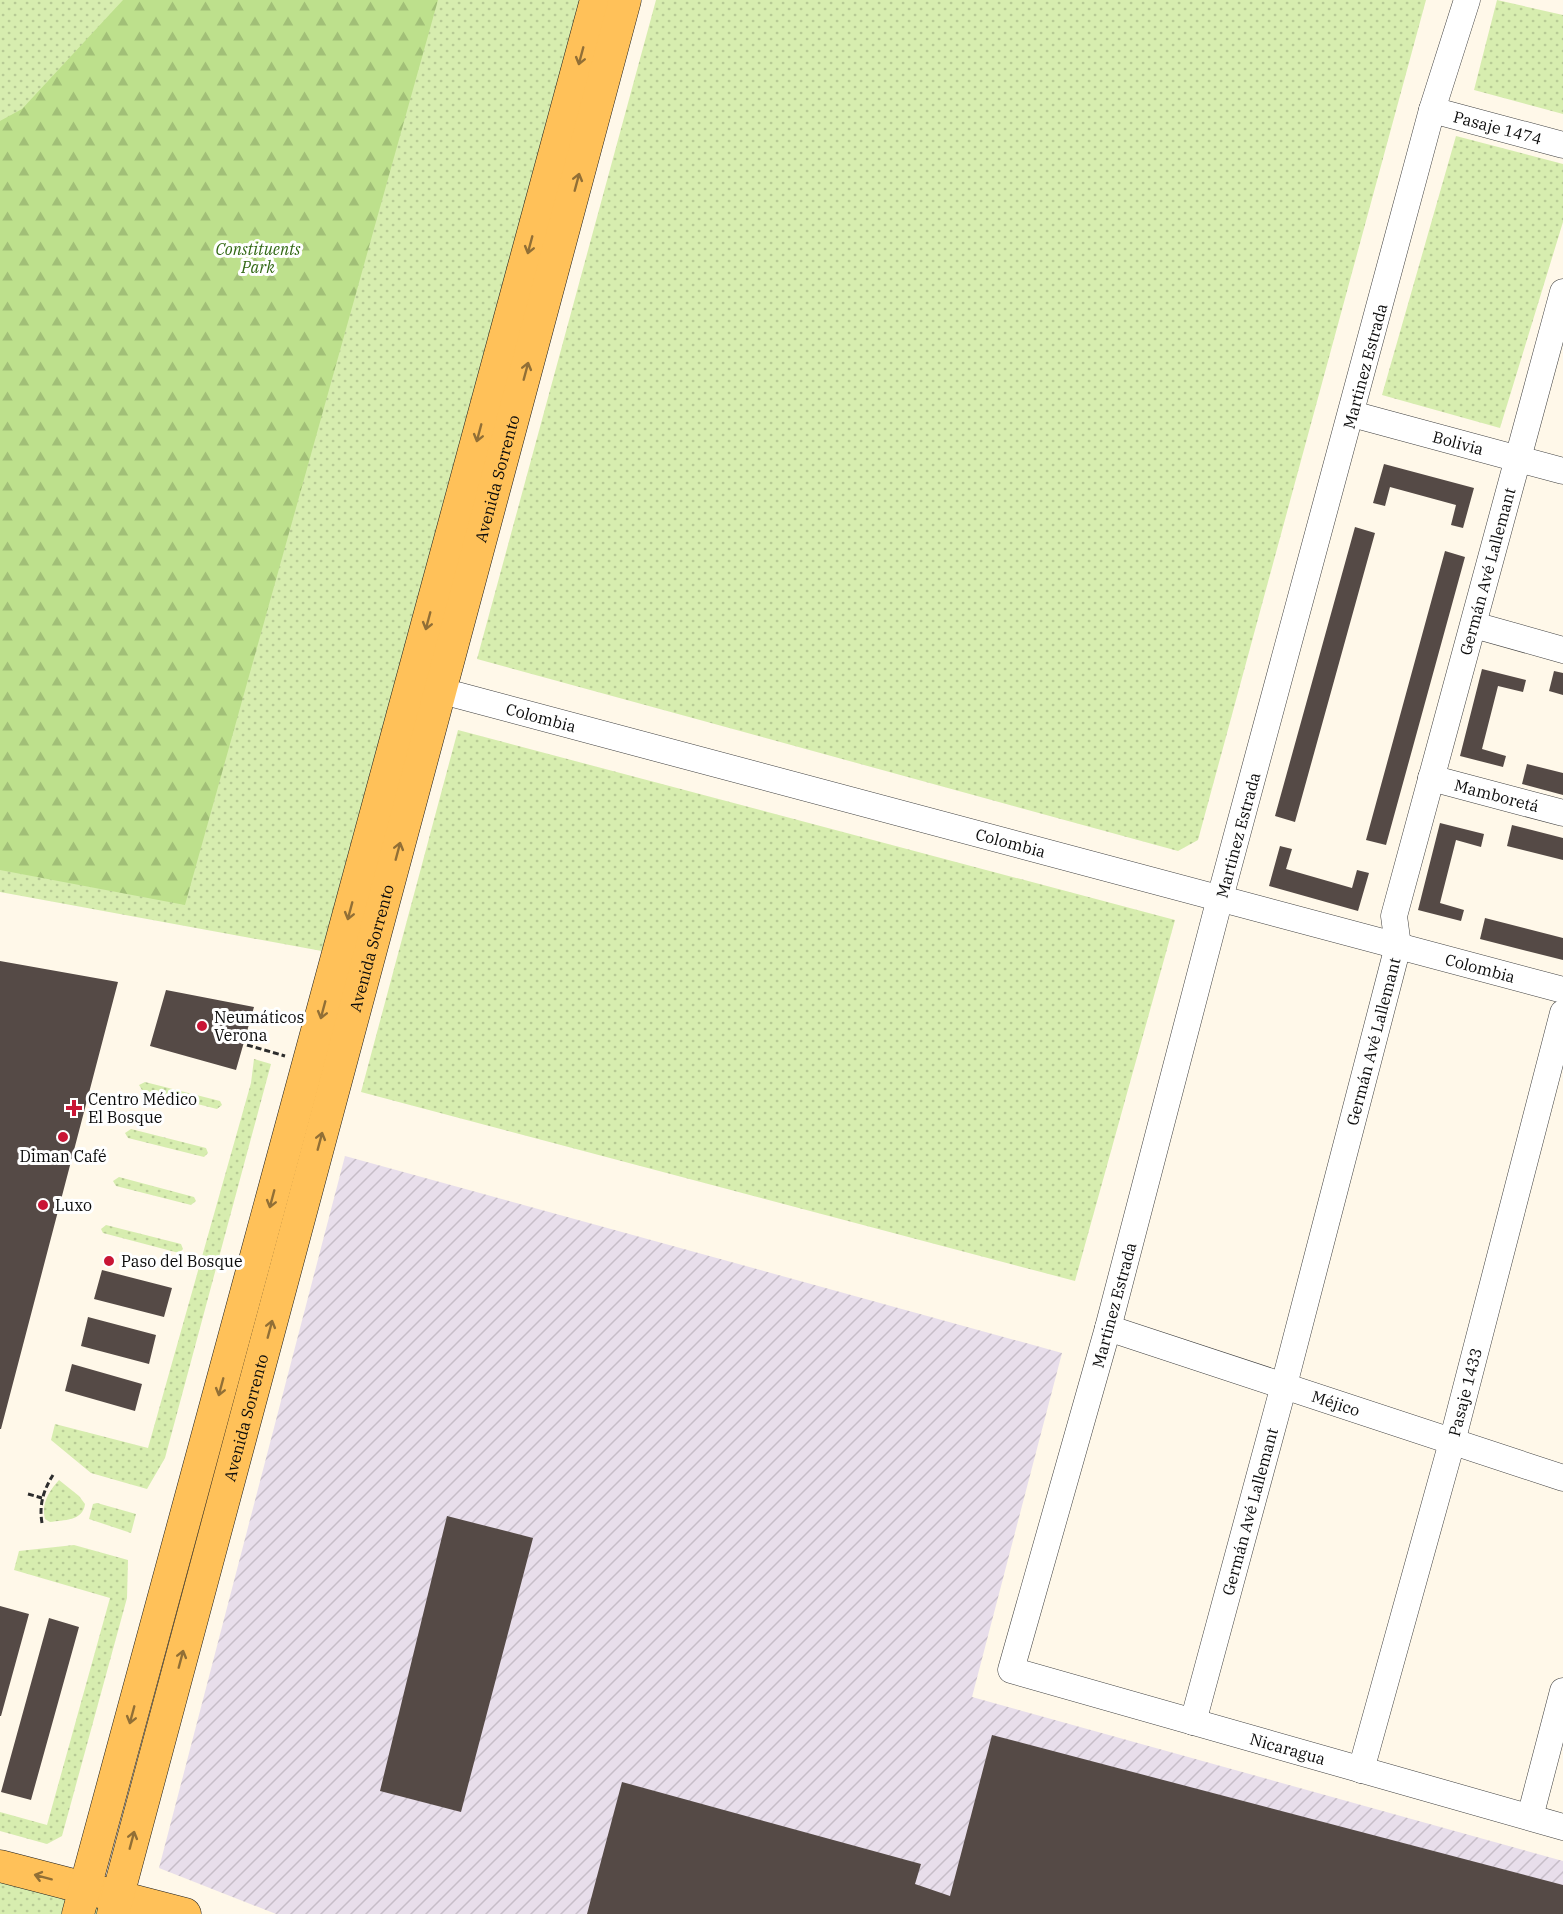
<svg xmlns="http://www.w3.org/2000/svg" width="1563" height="1914" font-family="'IBM Plex Serif',serif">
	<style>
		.industrial { fill: url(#industrial-furrows) }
		.grass { fill: url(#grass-dots) }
		.forest { fill: url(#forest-firs) }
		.building { fill: #554a46 }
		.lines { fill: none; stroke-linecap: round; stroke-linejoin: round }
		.minor-casing { stroke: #3e3e3e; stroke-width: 27 }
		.major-casing { stroke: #1c1c1c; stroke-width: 33 }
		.path { stroke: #2d2d2d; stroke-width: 3; stroke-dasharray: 6 3; stroke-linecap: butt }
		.minor { stroke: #fff; stroke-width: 26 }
		.major { stroke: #ffc159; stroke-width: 32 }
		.oneway { stroke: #916f36 }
		.poi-dot { fill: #c91535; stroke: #fff; stroke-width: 2 }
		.labels { text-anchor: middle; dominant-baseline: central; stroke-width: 6; stroke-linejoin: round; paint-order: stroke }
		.street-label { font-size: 16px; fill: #0b0b0b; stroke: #fff }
		.park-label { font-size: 16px; font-style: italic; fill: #326915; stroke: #fff }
		.poi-label { font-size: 16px; fill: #0b0b0b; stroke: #fff; text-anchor: start }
	</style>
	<defs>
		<pattern id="industrial-furrows" width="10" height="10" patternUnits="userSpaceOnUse" patternTransform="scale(1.5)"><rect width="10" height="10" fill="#e8deeb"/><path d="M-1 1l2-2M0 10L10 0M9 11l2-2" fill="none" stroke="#c6bdc8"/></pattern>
		<pattern id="grass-dots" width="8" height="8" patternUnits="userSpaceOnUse" patternTransform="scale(1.5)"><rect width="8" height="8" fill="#d7edaf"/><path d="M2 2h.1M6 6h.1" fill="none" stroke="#b7ca95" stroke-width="1.8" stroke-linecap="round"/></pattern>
		<pattern id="forest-firs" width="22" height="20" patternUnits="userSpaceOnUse" patternTransform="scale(1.5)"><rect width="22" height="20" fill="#bde08c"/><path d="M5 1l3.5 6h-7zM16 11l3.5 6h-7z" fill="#a1bf77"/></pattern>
	</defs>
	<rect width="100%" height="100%" fill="#fff8e9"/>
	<path class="industrial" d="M345 1156 1062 1353 972 1697 1563 1861V1914H276L159 1868Z"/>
	<path class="grass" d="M0 0H596L338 954 0 892Z
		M656 0H1426L1198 840 1178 851 477 659Z
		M1497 0 1563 15V114L1474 90Z
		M1456 136 1563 164V222L1500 428 1382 395Z
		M458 730 1175 920 1075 1281 361 1092Z
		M254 1059 271 1064 165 1458 147 1489 91 1473 51 1440 55 1424 148 1448 251 1083Z
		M145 1082 220 1101 222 1105 217 1109 142 1090 139 1085Z
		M131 1129 206 1148 208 1153 204 1157 128 1138 125 1133Z
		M119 1177 194 1197 196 1201 191 1205 116 1186 113 1181Z
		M106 1225 181 1244 183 1249 179 1253 103 1233 101 1229Z
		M59 1480 79 1496 85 1504C83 1521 64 1520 50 1522L45 1519C41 1504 49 1491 59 1480Z
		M97 1503 136 1514 131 1533 89 1519 93 1504Z
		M74 1545 128 1560 127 1598 62 1836 47 1844 0 1831V1812L47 1825 110 1598 14 1570 19 1551Z
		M0 1866 185 1914H0Z"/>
	<path class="forest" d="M123 0H438L185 905 0 870V121L22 109Z"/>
	<path class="building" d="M1384 464 1474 488 1463 528 1451 525 1456 505 1390 487 1385 506 1373 503Z
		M1355 527 1375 533 1295 822 1275 816Z
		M1445 551 1465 557 1386 845 1366 840Z
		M1482 669 1526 680 1523 692 1498 686 1482 749 1506 756 1503 767 1460 756Z
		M1554 671 1563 673V695L1549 691Z
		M1527 764 1563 773V795L1522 784Z
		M1440 823 1484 834 1481 847 1456 840 1440 903 1464 910 1461 921 1418 910Z
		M1512 825 1563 838V860L1507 846Z
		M1280 846 1292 849 1286 869 1352 888 1357 870 1369 873 1358 911 1269 886Z
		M1485 918 1563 938V960L1480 939Z
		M0 961 118 982 1 1429H0Z
		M166 990 254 1007 236 1070 150 1046Z
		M102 1270 172 1288 164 1317 94 1299Z
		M88 1317 156 1335 149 1364 81 1346Z
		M72 1364 142 1384 135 1411 65 1391Z
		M447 1516 533 1538 461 1812 380 1791Z
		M0 1606 29 1614 1 1716H0Z
		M49 1618 79 1627 31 1800 1 1792Z
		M992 1735 1563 1885V1914H587L622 1782 921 1864 915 1884 950 1896Z"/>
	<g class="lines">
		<defs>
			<g id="minor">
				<path id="s1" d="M1467 0 1432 110 1220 898 1108 1328 1011 1670 1563 1827"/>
				<path id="s2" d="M1432 110 1563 145"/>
				<path id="s3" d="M1352 414 1563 471"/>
				<path d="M1474 625 1563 650"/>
				<path id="s4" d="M457 695 1563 990"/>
				<path id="s5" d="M1431 778 1563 813"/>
				<path id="s6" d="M1108 1328 1563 1478"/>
				<path id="s7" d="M1193 1722 1284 1385 1398 946 1394 916 1563 292"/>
				<path id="s8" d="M1361 1770 1452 1442 1563 1013"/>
				<path d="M1530 1817 1563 1691"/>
			</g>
			<g id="major">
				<path d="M0 1866 185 1914"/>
				<path d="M78 1914 596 0"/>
				<path id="s9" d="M113 1914 625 0"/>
			</g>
		</defs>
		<use href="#minor" class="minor-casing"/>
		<use href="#major" class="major-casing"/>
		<path class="path" d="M247 1045 285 1056
			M28 1494 42 1498
			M42 1523C39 1505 43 1491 53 1475"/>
		<use href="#minor" class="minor"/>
		<use href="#major" class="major"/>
	</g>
	<defs><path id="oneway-shaft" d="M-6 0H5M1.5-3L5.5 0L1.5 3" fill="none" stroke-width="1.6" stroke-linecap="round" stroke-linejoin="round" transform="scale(1.5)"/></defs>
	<g class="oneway">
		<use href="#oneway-shaft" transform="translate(581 56) rotate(105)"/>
		<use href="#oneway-shaft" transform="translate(577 182) rotate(-75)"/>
		<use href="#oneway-shaft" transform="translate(530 245) rotate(105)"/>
		<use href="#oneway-shaft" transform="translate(526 371) rotate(-75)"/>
		<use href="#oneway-shaft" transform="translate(479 433) rotate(105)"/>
		<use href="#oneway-shaft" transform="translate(428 621) rotate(105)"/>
		<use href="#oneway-shaft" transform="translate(398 851) rotate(-75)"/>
		<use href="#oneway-shaft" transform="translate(350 911) rotate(105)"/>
		<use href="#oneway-shaft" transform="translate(323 1010) rotate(105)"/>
		<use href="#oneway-shaft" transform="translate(320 1141) rotate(-75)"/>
		<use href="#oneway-shaft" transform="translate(272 1199) rotate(105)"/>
		<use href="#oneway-shaft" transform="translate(270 1329) rotate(-75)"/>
		<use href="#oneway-shaft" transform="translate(221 1387) rotate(105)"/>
		<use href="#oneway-shaft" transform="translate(181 1659) rotate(-75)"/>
		<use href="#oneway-shaft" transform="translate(132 1715) rotate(105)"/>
		<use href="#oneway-shaft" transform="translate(132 1840) rotate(-75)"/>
		<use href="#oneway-shaft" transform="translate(43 1877) rotate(-165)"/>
	</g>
	<g class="poi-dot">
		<circle cx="202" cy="1026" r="6"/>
		<path d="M71 1099h6v6h6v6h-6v6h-6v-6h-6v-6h6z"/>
		<circle cx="63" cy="1137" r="6"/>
		<circle cx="43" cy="1205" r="6"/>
		<circle cx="109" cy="1261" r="6"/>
	</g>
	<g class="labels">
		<g class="street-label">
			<text stroke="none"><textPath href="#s2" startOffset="68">Pasaje 1474</textPath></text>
			<text transform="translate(1365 366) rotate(-75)">Martinez Estrada</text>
			<text stroke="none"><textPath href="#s3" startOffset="110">Bolivia</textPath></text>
			<text stroke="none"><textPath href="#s9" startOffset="1486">Avenida Sorrento</textPath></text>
			<text stroke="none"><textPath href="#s7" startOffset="1190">Germán Avé Lallemant</textPath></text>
			<text stroke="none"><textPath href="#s4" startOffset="87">Colombia</textPath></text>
			<text stroke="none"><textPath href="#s5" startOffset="68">Mamboretá</textPath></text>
			<text transform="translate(1238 835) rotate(-75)">Martinez Estrada</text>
			<text stroke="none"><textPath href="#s4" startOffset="573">Colombia</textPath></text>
			<text stroke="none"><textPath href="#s9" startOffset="1000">Avenida Sorrento</textPath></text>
			<text stroke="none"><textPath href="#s4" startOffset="1059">Colombia</textPath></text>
			<text stroke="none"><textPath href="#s7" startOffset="704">Germán Avé Lallemant</textPath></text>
			<text transform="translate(1114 1305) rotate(-75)">Martinez Estrada</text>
			<text stroke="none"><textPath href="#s8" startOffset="392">Pasaje 1433</textPath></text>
			<text stroke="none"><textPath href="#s6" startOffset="240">Méjico</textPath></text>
			<text stroke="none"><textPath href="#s9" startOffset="514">Avenida Sorrento</textPath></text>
			<text stroke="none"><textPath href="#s7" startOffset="218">Germán Avé Lallemant</textPath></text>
			<text stroke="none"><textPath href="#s1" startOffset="2019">Nicaragua</textPath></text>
		</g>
		<g class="park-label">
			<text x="258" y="249">Constituents<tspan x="258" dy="18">Park</tspan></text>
		</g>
		<g class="poi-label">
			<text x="214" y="1017">Neumáticos<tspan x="214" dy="18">Verona</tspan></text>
			<text x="88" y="1099">Centro Médico<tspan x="88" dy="18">El Bosque</tspan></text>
			<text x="63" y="1156" text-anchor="middle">Diman Café</text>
			<text x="55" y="1205">Luxo</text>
			<text x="121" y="1261">Paso del Bosque</text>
		</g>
	</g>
</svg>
